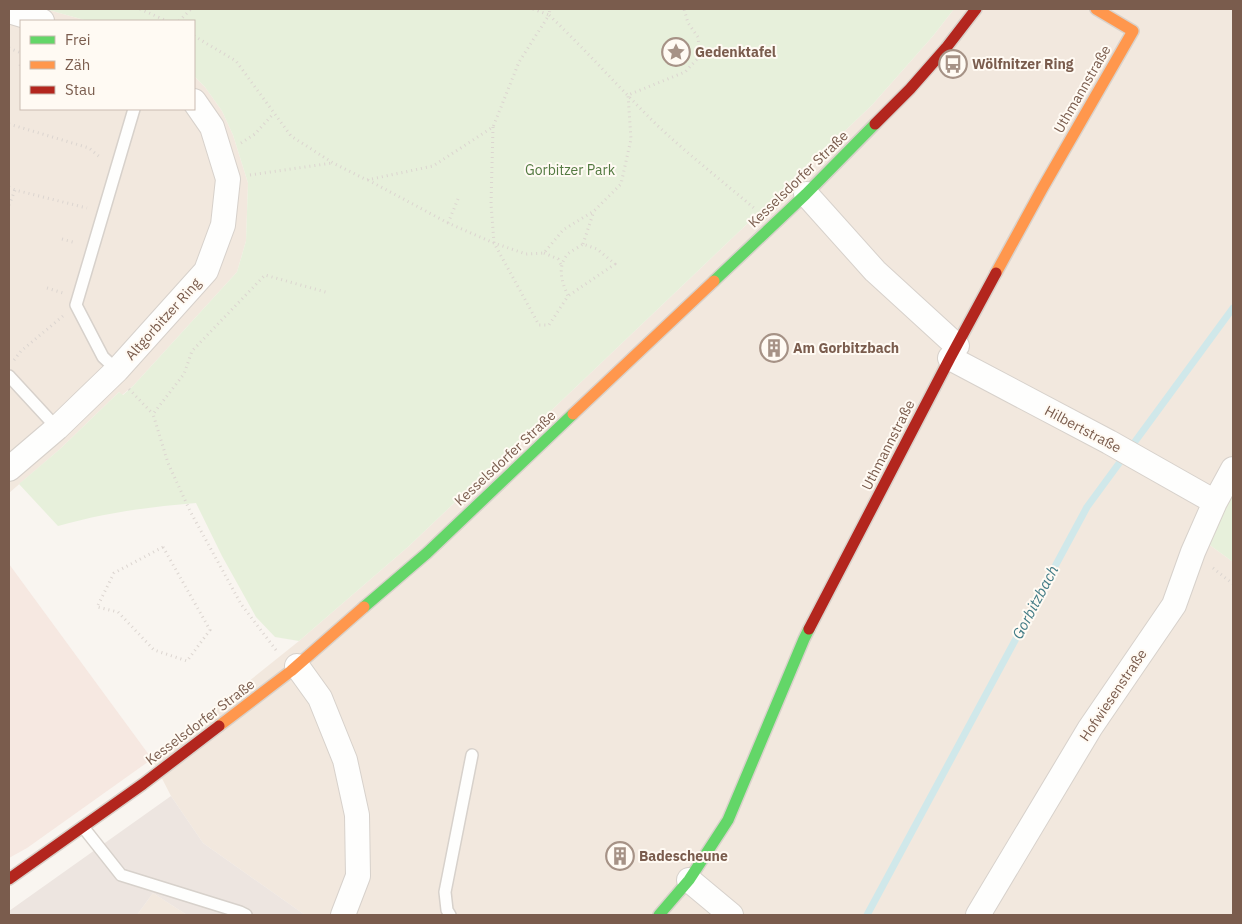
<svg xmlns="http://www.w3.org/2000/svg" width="1242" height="924" font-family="'IBM Plex Sans',sans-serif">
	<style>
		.residential { fill: #f2e8de }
		.commercial { fill: #f6e8e1 }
		.industrial { fill: #ede5e0 }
		.green { fill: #e7f0db }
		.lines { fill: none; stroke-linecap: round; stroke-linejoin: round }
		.stream { stroke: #d0e8ea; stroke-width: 7 }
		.lane-casing { stroke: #d7d1cb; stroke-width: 14 }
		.street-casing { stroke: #d7d1cb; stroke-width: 26 }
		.fast-casing { stroke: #d9d2cb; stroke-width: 14 }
		.slow-casing { stroke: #d9d2cb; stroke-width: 14 }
		.jam-casing { stroke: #d9d2cb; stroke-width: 14 }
		.path { stroke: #dcd5d0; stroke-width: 3; stroke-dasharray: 1 4; stroke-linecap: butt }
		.lane { stroke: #fefefd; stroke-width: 11 }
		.street { stroke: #fefefd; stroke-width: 24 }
		.fast { stroke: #63d668; stroke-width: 11 }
		.slow { stroke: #ff974d; stroke-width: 11 }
		.jam { stroke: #b3261e; stroke-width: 11 }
		.labels { text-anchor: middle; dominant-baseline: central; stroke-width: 4; stroke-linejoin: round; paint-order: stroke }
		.poi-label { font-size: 14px; font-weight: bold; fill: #7a5c4d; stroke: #fffaf3; text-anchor: start }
		.street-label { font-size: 14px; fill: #7a5c4d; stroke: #fffaf3 }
		.park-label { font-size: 14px; fill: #537a41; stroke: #fffaf3 }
		.water-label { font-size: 15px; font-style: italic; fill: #437c86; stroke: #fffaf3 }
	</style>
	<rect width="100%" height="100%" fill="#f9f5f0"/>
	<path class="residential" d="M9 9H45L88 21H21V109H194V76L205 87 222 111 233 135 248 183 246 241 237 272 133 386 122 395 119 392 60 449 9 493Z
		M954 9H1233V490L1207 543 1233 562V915H305L203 843 171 796 152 759 299 641 409 546 872 105 933 36Z
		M153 893 187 915H137Z"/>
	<path class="commercial" d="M9 564 152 759 27 848 9 858Z"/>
	<path class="industrial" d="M171 796 203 843 305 915H187L153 893 137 915H9V911Z"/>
	<path class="green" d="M45 9H954L933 36 872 105 409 546 299 641 275 637 256 617 222 556 196 503C147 507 104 513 58 526L19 484 60 449 119 392 123 395 133 386 237 272 246 241 248 183 233 135 222 111 205 87 194 76V21H88Z
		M1233 490V562L1207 543Z"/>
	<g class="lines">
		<path class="stream" d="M867 915 1087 507 1233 308"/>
		<defs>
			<path id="lane" d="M117 370 103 357 76 305 134 109
				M9 376 57 428
				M83 827 121 875 240 912 246 915
				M450 915 447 910 445 892 472 755"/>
			<path id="street" d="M9 11 42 21
				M806 194 875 271 957 346
				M950 358 1109 442 1215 502
				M9 469 57 428 117 370 206 271 223 225 228 179 212 127 194 101
				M297 666 320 698 345 760 357 815 358 876 343 915
				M689 880 731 915
				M978 915 1090 728 1174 605 1193 552 1215 502 1233 469"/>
			<path id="fast" d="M714 281 806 194 875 124
				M364 607 427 553 573 414
				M659 915 689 880 728 820 804 639 809 629"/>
			<path id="slow" d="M996 273 1042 189 1133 31 1096 9
				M573 414 714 281
				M219 726 291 671 364 607"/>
			<path id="jam" d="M875 124 910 89 946 48 976 9
				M809 629 950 358 996 273
				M9 879 143 784 219 726"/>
		</defs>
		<use href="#lane" class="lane-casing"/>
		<use href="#street" class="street-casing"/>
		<use href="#fast" class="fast-casing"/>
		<use href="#slow" class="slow-casing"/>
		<use href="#jam" class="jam-casing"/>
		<path class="path" d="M140 9 167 21
			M533 9 549 15 550 9
			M179 21 191 9
			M194 36 236 61 291 136 333 163 367 180 433 166 493 127 519 62 549 15C587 51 621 90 658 126 689 155 722 181 754 208
			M9 48 21 53
			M20 66 21 63
			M9 124 89 148 101 158
			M493 127 491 204 494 243 539 325H549L568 296C562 282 556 266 569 253 573 250 579 247 583 244L597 249 615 264 568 296
			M241 143 255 134 274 113
			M250 175 332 163
			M368 180 448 223 494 243 526 254 544 253 563 230 594 211 621 184 631 139 628 95 685 72 700 56 698 37 688 23 684 9
			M9 187 15 190
			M9 205 15 190 87 208
			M448 223 458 199
			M62 239 76 243
			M583 244 594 211
			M544 253 558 259 561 265
			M47 288 63 293
			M14 360 21 351 63 316
			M129 389 153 414
			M163 547 210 630 187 661 154 650 118 612 97 607 114 573Z
			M1213 568 1233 584
			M276 650 241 604 190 511 168 463 153 414 184 374 192 351 265 275 329 293"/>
		<use href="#lane" class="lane"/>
		<use href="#street" class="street"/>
		<use href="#fast" class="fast"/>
		<use href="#slow" class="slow"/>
		<use href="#jam" class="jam"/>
	</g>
	<defs>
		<symbol id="sight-ring" viewBox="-11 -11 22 22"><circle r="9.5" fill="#fffaf3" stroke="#a69286" stroke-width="1.5"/><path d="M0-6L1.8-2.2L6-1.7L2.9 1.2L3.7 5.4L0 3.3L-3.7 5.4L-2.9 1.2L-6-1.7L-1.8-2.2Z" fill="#a69286"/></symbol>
		<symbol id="bus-ring" viewBox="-11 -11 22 22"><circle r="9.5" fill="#fffaf3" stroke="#a69286" stroke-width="1.5"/><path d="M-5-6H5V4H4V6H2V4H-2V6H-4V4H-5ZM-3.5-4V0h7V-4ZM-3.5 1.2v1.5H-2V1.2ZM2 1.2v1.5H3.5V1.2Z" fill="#a69286"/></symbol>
		<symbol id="building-ring" viewBox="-11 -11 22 22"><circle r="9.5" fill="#fffaf3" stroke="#a69286" stroke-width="1.5"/><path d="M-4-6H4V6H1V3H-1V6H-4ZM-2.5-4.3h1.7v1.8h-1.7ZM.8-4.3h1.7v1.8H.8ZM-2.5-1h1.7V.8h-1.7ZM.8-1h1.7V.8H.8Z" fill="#a69286"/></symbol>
	</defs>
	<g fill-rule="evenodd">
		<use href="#sight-ring" x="660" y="36" width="32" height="32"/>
		<use href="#bus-ring" x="937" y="48" width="32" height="32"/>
		<use href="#building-ring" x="758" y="332" width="32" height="32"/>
		<use href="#building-ring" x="604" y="840" width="32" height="32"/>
	</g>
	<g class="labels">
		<g class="poi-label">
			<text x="695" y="52">Gedenktafel</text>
			<text x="972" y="64">Wölfnitzer Ring</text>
			<text x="793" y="348">Am Gorbitzbach</text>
			<text x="639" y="856">Badescheune</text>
		</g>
		<g class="street-label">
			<text transform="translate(1082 89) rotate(-60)">Uthmannstraße</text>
			<text transform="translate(798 179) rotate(-44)">Kesselsdorfer Straße</text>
			<text transform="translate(163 319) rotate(-48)">Altgorbitzer Ring</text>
			<text transform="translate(1083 429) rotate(28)">Hilbertstraße</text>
			<text transform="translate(888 445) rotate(-63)">Uthmannstraße</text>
			<text transform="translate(505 458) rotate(-43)">Kesselsdorfer Straße</text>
			<text transform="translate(1113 695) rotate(-56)">Hofwiesenstraße</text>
			<text transform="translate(200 722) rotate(-37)">Kesselsdorfer Straße</text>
		</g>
		<g class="park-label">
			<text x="570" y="170">Gorbitzer Park</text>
		</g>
		<g class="water-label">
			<text transform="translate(1035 602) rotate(-62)">Gorbitzbach</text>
		</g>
	</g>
	<rect width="1242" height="924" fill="none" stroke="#7a5c4d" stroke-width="20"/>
	<rect x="20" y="20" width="175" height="90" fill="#fffaf3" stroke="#cabbb1"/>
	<rect x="30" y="36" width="25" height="8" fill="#63d668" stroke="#cabbb1"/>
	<text x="65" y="45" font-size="15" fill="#7a5c4d">Frei</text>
	<rect x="30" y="61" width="25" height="8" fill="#ff974d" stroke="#cabbb1"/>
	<text x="65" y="70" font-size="15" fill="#7a5c4d">Zäh</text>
	<rect x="30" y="86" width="25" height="8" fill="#b3261e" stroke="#cabbb1"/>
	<text x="65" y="95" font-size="15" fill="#7a5c4d">Stau</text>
</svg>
